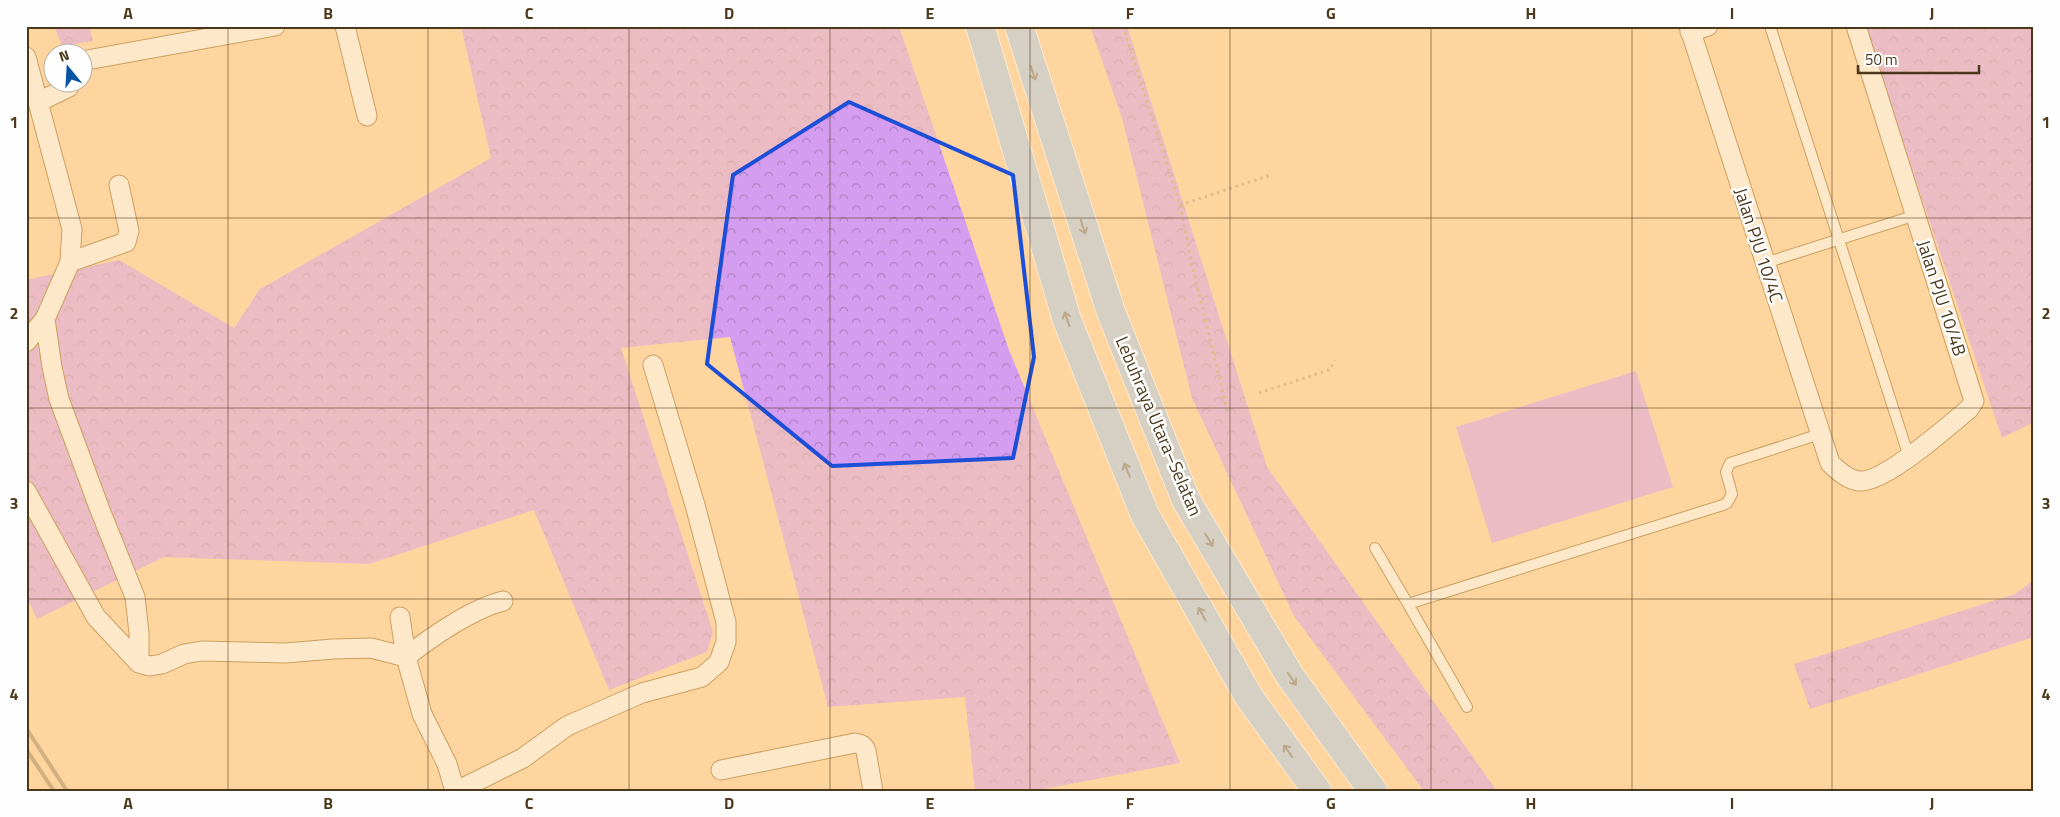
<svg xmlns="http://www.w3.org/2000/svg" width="2060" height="817" font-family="'Titillium Web',sans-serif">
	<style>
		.forest { fill: url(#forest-crowns) }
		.pitch { fill: #d59def }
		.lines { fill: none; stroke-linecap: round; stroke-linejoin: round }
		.service-casing { stroke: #8d6014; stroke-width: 12 }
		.minor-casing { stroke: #8d6014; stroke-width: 21 }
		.motorway-casing { stroke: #fff; stroke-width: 30 }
		.path { stroke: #be9d70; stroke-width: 3; stroke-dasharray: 2.5 4; stroke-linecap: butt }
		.service { stroke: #fff; stroke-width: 10 }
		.minor { stroke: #fff; stroke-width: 19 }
		.motorway { stroke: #a7c7f1; stroke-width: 28 }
		.rail { stroke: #9e8158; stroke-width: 4 }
		.oneway { stroke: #707171 }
		.marked { fill: none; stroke: #1d4ed8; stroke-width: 4; stroke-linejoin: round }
		.grid { fill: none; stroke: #4c381b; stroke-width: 1; stroke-opacity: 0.55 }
		.labels { text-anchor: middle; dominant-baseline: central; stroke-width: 5; stroke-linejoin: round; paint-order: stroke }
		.street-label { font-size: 18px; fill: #4c381b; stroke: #fefefe }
		.neatline { fill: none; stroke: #4c381b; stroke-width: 2 }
		.grid-label { font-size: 16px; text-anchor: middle; font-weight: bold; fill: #4c381b }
	</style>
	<defs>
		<pattern id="forest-crowns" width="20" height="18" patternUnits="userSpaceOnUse" patternTransform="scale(1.25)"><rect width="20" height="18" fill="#d59def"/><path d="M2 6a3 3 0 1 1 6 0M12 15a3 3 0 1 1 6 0" fill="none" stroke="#af81c1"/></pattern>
	</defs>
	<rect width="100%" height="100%" fill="#fed59f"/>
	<path class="forest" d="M54 26H89L93 41 62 46Z
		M461 26H899L1009 350 1180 763 1033 791H975L965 697 828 707 730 337 621 348 713 632 707 652 609 690 534 510 369 564 164 557 37 619 26 595V280L119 260 234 328 260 289 491 158Z
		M1090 26H1127L1267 467 1497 791H1424L1294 616 1192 398 1122 118Z
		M1864 26H2034V422L2002 438Z
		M2034 580V637L1810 709 1794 664 2015 594Z"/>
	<path class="pitch" d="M1636 371 1673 487 1492 543 1456 427Z"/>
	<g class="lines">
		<defs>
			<path id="service" d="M1770 26 1909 457
				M1765 263 1916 215
				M1375 548 1408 604 1723 505 1727 503 1732 494 1726 472 1730 463 1820 434
				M1408 604 1467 707"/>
			<path id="minor" d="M345 26 367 116
				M1689 26 1830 463C1838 471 1848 480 1859 481 1884 484 1949 425 1969 409L1974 401 1856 26
				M1690 32 1708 26
				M26 57 72 229 70 262 45 319 26 342
				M82 63 87 60 275 26
				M38 102 69 87 70 82
				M70 262 126 242 129 231 119 185
				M45 319 52 367 59 399 100 510 135 597 139 633V663
				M26 491 96 617 139 663 150 666 162 664 184 654 202 651 286 653 333 649 371 648 406 657 422 714 447 764 455 791
				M400 617 406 657C431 637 472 609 503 601
				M721 770 855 743C861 744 864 745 866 751L873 791
				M457 791 523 758 567 726 642 693 702 677 719 662 726 642V622L695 505 653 365"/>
			<path id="motorway" d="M980 26 1067 320 1145 515 1249 697 1317 791
				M1019 26 1111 312 1186 500 1290 676 1373 791"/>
		</defs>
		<use href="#service" class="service-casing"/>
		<use href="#minor" class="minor-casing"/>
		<use href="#motorway" class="motorway-casing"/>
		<path class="path" d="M1123 26 1180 205 1191 260 1228 414
			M1180 205 1271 175
			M1259 393 1329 370 1335 360"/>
		<use href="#service" class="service"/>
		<use href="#minor" class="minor"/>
		<use href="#motorway" class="motorway"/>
		<path class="rail" d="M26 728 67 791
			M26 749 54 791"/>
	</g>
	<defs><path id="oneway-shaft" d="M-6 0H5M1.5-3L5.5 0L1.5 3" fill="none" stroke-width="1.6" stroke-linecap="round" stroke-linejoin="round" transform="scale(1.25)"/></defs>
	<g class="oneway">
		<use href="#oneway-shaft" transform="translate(1033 73) rotate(72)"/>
		<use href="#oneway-shaft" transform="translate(1083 227) rotate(72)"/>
		<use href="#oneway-shaft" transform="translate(1067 319) rotate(-109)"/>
		<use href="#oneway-shaft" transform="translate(1127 470) rotate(-112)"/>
		<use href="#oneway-shaft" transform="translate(1209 540) rotate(59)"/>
		<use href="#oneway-shaft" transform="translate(1202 614) rotate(-119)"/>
		<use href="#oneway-shaft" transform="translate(1292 679) rotate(56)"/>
		<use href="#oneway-shaft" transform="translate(1288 751) rotate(-126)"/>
	</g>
	<path d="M0 0H2060V817H0ZM849 102 1013 175 1034 357 1013 458 832 466 707 364 733 175Z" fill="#fed59f" fill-opacity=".55" fill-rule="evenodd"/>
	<path class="marked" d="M849 102 1013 175 1034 357 1013 458 832 466 707 364 733 175Z"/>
	<path class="grid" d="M228 26V791M428 26V791M629 26V791M830 26V791M1030 26V791M1230 26V791M1431 26V791M1632 26V791M1832 26V791M26 218H2034M26 408H2034M26 599H2034"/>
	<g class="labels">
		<g class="street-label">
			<text transform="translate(1759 245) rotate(72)">Jalan PJU 10/4C</text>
			<text transform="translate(1942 298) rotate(72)">Jalan PJU 10/4B</text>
			<text transform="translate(1159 426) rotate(67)">Lebuhraya Utara–Selatan</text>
		</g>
	</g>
	<rect width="2060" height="817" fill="none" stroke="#fefefe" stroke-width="55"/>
	<g transform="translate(68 68) rotate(342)"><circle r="24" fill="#fefefe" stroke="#b7afa3"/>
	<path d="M0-4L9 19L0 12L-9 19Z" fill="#0354a3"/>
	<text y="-8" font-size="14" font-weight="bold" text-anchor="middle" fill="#4c381b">N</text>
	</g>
	<path d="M1858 65v8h121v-8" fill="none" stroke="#4c381b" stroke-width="2.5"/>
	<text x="1865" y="65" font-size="15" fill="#4c381b" stroke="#fefefe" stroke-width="4" paint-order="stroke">50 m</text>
	<rect x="28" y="28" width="2004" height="762" class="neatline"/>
	<g class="grid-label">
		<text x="128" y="19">A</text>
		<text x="328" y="19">B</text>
		<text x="529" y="19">C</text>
		<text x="729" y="19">D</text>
		<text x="930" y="19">E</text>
		<text x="1130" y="19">F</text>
		<text x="1331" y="19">G</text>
		<text x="1531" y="19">H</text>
		<text x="1732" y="19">I</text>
		<text x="1932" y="19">J</text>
		<text x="14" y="128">1</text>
		<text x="2046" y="128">1</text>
		<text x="14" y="319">2</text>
		<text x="2046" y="319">2</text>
		<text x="14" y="509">3</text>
		<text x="2046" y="509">3</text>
		<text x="14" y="700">4</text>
		<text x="2046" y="700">4</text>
		<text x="128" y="809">A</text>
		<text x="328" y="809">B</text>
		<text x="529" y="809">C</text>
		<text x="729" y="809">D</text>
		<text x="930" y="809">E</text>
		<text x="1130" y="809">F</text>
		<text x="1331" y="809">G</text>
		<text x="1531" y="809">H</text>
		<text x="1732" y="809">I</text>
		<text x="1932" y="809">J</text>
	</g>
</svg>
